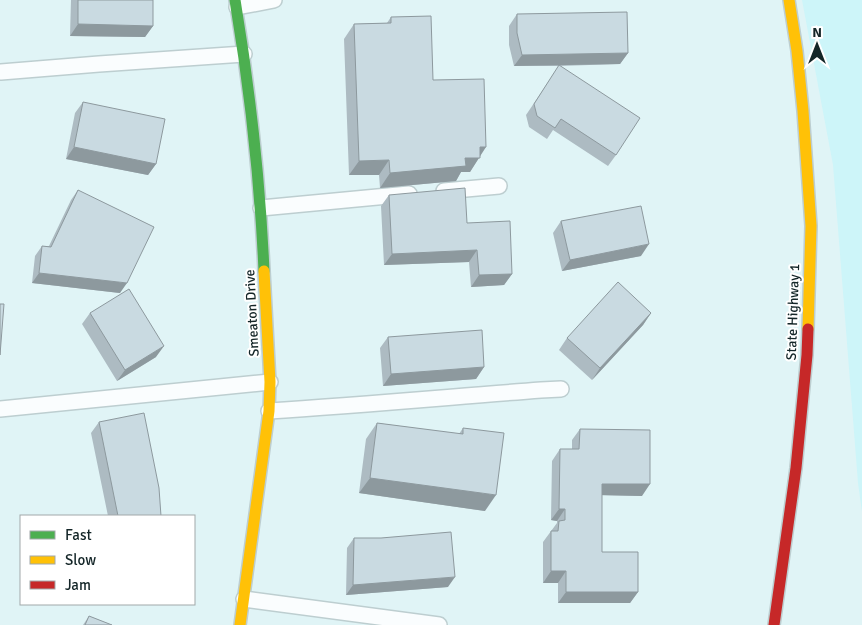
<svg xmlns="http://www.w3.org/2000/svg" width="862" height="625" font-family="Signika,sans-serif">
	<style>
		.built { fill: #cdf5f9 }
		.lines { fill: none; stroke-linecap: round; stroke-linejoin: round }
		.lane-casing { stroke: #bdced0; stroke-width: 18 }
		.fast-casing { stroke: #bdced0; stroke-width: 14 }
		.slow-casing { stroke: #bdced0; stroke-width: 14 }
		.jam-casing { stroke: #bdced0; stroke-width: 14 }
		.lane { stroke: #fafdfe; stroke-width: 15 }
		.fast { stroke: #4caf50; stroke-width: 11 }
		.slow { stroke: #ffc107; stroke-width: 11 }
		.jam { stroke: #c62828; stroke-width: 11 }
		.wall { fill: #adbbc2 }
		.shaded-wall { fill: #8d999e }
		.building { fill: #c9dae1; stroke: #8d999e }
		.labels { text-anchor: middle; dominant-baseline: central; stroke-width: 4; stroke-linejoin: round; paint-order: stroke }
		.street-label { font-size: 14px; fill: #142628; stroke: #fff }
	</style>
	<rect width="100%" height="100%" fill="#e0f4f6"/>
	<path class="built" d="M802 0H862V512L858 483 833 165Z"/>
	<g class="lines">
		<defs>
			<path id="lane" d="M237 7 274 0
				M1 72 99 64 244 54
				M444 191 499 186
				M261 208 409 194
				M0 409 270 382
				M269 411C360 405 450 397 541 390L561 389
				M244 599 439 625"/>
			<path id="fast" d="M235 0C250 90 260 180 264 271"/>
			<path id="slow" d="M789 0 797 51 803 111 811 226 808 329
				M240 625 269 411 270 382 264 271"/>
			<path id="jam" d="M774 625 796 468 807 355 808 329"/>
		</defs>
		<use href="#lane" class="lane-casing"/>
		<use href="#fast" class="fast-casing"/>
		<use href="#slow" class="slow-casing"/>
		<use href="#jam" class="jam-casing"/>
		<use href="#lane" class="lane"/>
		<use href="#fast" class="fast"/>
		<use href="#slow" class="slow"/>
		<use href="#jam" class="jam"/>
	</g>
	<path class="wall" d="M71 0H153V26L145 37 70 36Z
		M517 14 628 53 620 64 559 66 616 155 608 166 553 130 547 139 529 127 526 115 559 66H514L509 45V26Z
		M391 17 433 80 480 156 470 172H461L456 181 380 188 379 175H349L344 39 354 24 387 23Z
		M83 102 156 164 148 175 66 159 75 113Z
		M78 190 120 293 32 283 35 256 42 246H49L71 200Z
		M389 195 467 223 512 274 504 285 471 287 469 262 384 265 381 206Z
		M561 221 641 256 562 271 553 233Z
		M90 313 156 357 117 381 82 324Z
		M651 313 643 325 592 380 559 350 567 338Z
		M388 337 484 367 476 379 383 386 380 348Z
		M99 422 161 516H108L91 433Z
		M377 423 459 434 463 428 485 511 359 493 366 439Z
		M580 429 642 496 602 495V552L638 592 630 603H558V583H543V542L557 523V521L551 520 552 461 560 449H572V440Z
		M354 538 448 587 346 595 347 548Z
		M89 616 112 625H83Z"/>
	<path class="shaded-wall" d="M78 24 153 26 145 37 70 36Z
		M628 53 620 64 514 66 522 55Z
		M74 147 156 164 148 175 66 159Z
		M480 147H486L470 172H461L456 181 380 188 390 173 465 158Z
		M389 160 379 175H349L359 161Z
		M649 244 641 256 562 271 570 260Z
		M477 250 469 262 384 265 392 254Z
		M39 273 127 283 120 293 32 283Z
		M512 274 504 285 471 287 479 275Z
		M651 313 643 325 592 380 600 368Z
		M164 346 156 357 117 381 125 370Z
		M484 367 476 379 383 386 391 374Z
		M370 478 496 495 485 511 359 493Z
		M602 484H650L642 496 594 495Z
		M559 509H565L557 521 551 520Z
		M551 571H566L558 583H543Z
		M455 577 448 587 346 595 353 585Z
		M566 592H638L630 603H558Z"/>
	<path class="building" d="M78 0H153V26L78 24Z
		M627 12 628 53 522 55 517 33V14Z
		M431 16 433 80 484 79 486 147H480V158H465L466 166 390 173 389 160 359 161 354 24 391 23V17Z
		M559 65 640 118 616 155 561 119 555 128 537 116 534 104Z
		M83 102 165 119 156 164 74 147Z
		M465 188 467 223 510 221 512 274 479 275 477 250 392 254 389 195Z
		M78 190 154 227 127 283 39 273 42 246 51 247Z
		M641 206 649 244 570 260 561 221Z
		M618 282 651 313 600 368 567 338Z
		M129 289 164 346 125 370 90 313Z
		M0 304H4L0 355Z
		M482 330 484 367 391 374 388 337Z
		M144 413 159 488 161 516H118L99 422Z
		M377 423 463 434V428L504 433 496 495 370 478Z
		M580 429 650 430V484H602V552H638V592H566V571H551V531H558L559 521 565 520V509H559L560 449H579Z
		M451 532 455 577 353 585 354 538H381Z
		M89 616 112 625H85Z"/>
	<g class="labels">
		<g class="street-label">
			<text transform="translate(793 312) rotate(-88)">State Highway 1</text>
			<text transform="translate(252 313) rotate(-93)">Smeaton Drive</text>
		</g>
	</g>
	<rect x="20" y="515" width="175" height="90" fill="#ffffff" stroke="#a1a8a9"/>
	<rect x="30" y="531" width="25" height="8" fill="#4caf50" stroke="#a1a8a9"/>
	<text x="65" y="540" font-size="15" fill="#142628">Fast</text>
	<rect x="30" y="556" width="25" height="8" fill="#ffc107" stroke="#a1a8a9"/>
	<text x="65" y="565" font-size="15" fill="#142628">Slow</text>
	<rect x="30" y="581" width="25" height="8" fill="#c62828" stroke="#a1a8a9"/>
	<text x="65" y="590" font-size="15" fill="#142628">Jam</text>
	<g transform="translate(817 45)" stroke="#ffffff" stroke-width="4" paint-order="stroke">
	<path d="M0-4L9 19L0 12L-9 19Z" fill="#142628"/>
	<text y="-8" font-size="14" font-weight="bold" text-anchor="middle" fill="#142628">N</text>
	</g>
</svg>
